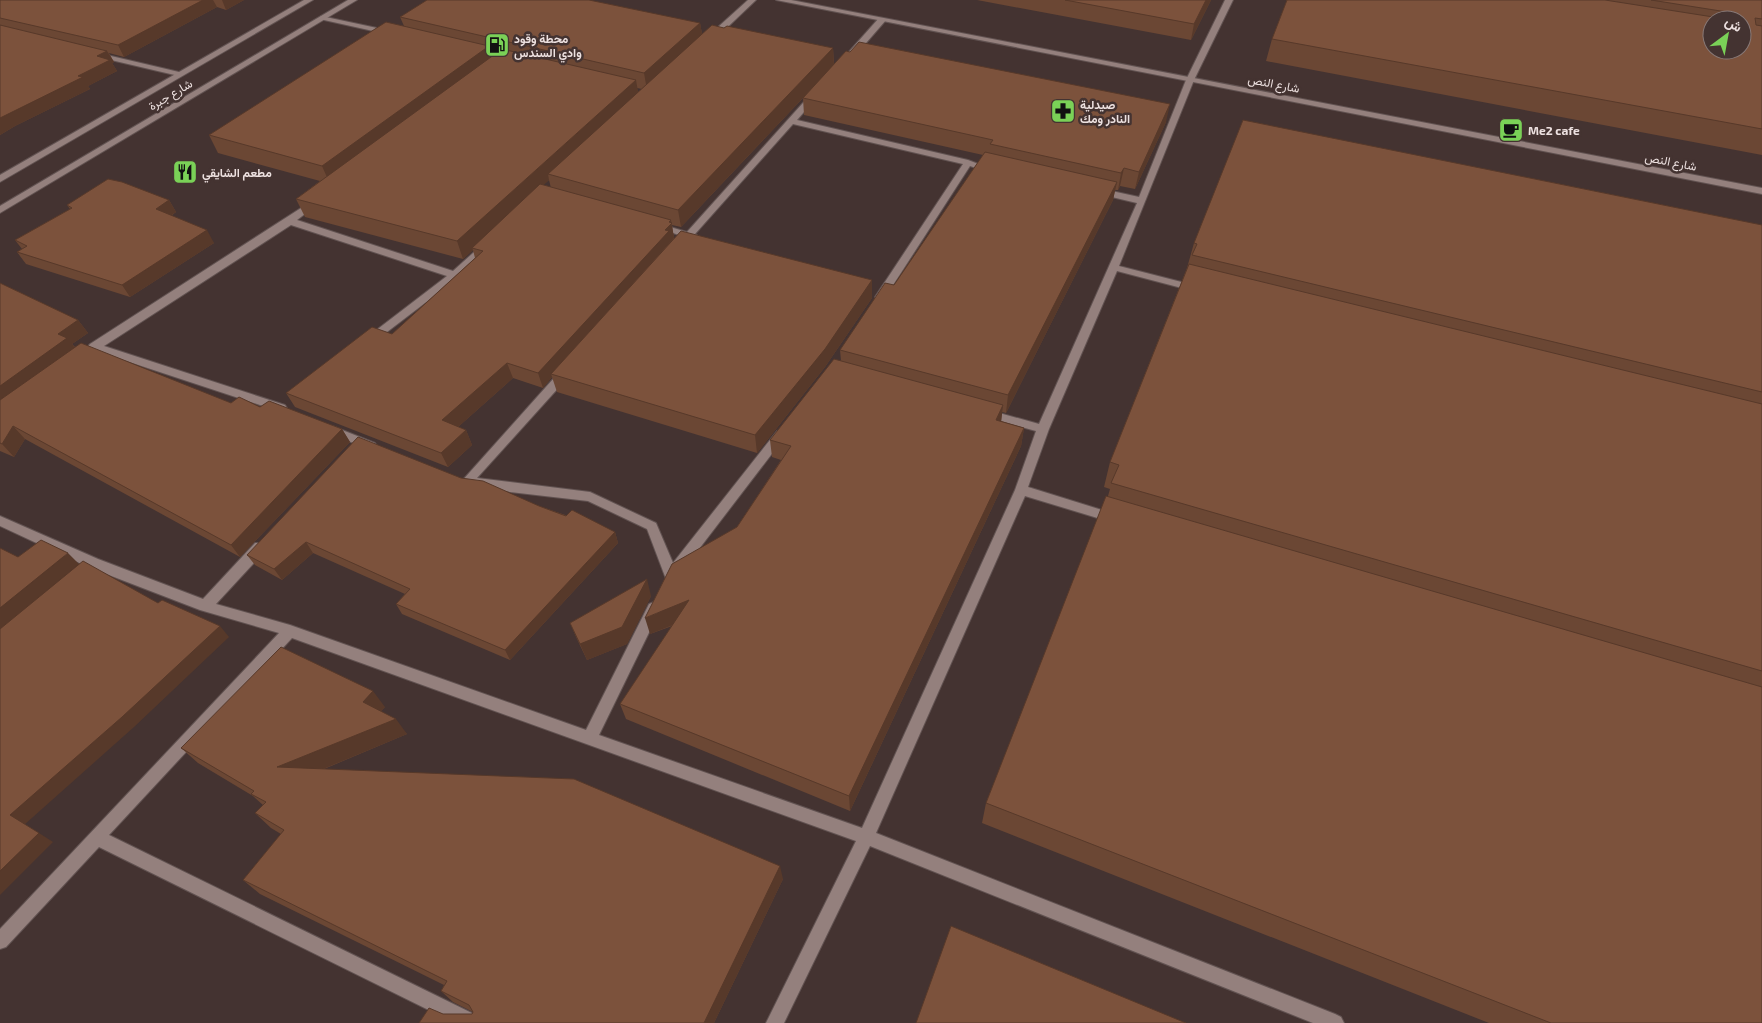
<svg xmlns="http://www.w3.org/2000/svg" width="1762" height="1023" font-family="'Exo 2',Vazirmatn,sans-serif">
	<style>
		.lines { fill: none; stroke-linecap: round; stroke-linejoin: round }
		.street-casing { stroke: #615251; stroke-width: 2 }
		.secondary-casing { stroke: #615251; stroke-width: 2 }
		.street { fill: #94807d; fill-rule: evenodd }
		.secondary { fill: #94807d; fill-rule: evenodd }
		.wall { fill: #6b4734; fill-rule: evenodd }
		.shaded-wall { fill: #57392a }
		.building { fill: #7c523c; stroke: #57392a; fill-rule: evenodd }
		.labels { text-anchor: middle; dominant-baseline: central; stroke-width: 5; stroke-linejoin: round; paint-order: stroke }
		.far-poi-label { font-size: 12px; font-weight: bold; fill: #ede1e0; stroke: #443331; text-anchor: start }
		.far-street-label { font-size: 12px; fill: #ede1e0; stroke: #443331 }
	</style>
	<rect width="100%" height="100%" fill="#443331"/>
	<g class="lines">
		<defs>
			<path id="street" d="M748 0H756L713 41H707V37Z
				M1225 0H1233L1194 80 1119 266 1201 287 1202 289 1197 292 1117 271 1049 429 1028 487 1118 515 1120 518 1118 521 1114 523 1025 496 876 833 1335 1014 1341 1017 1344 1023H1313L870 846 784 1023H766L856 841 292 638 109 835 480 1017 483 1023H455L99 847 6 947 0 949V929L279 633 200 610 88 567 0 526V516L98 559 203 599 255 543H265L266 547 265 551 216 604 290 625 586 730 649 604 654 602 659 604 661 608 599 735 862 828 1015 490 1036 431 981 416 979 413 985 409 1039 424 1137 203 1095 193 1093 191 1098 188 1139 197 1186 80Z
				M321 16 391 31 395 33 391 35 324 20 320 18Z
				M879 18 886 20 853 58H847V54Z
				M94 52 179 72 183 74 179 76 94 56Z
				M811 94 818 96 797 120 968 160 981 165 976 168 970 166 884 299 880 300 875 297 963 164 793 124 695 234 700 237 698 239H691L683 247H677L675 245 682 236 652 226 657 223 687 232Z
				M315 199 320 202 318 204 297 220 453 271 483 244 486 243 491 246 459 277 370 345 366 344 365 341 366 338 447 276 291 225 104 346 285 405 287 408 281 412 96 351 90 354 86 353 85 350 90 344Z
				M566 368 570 369 572 372 570 375 477 478 590 492 656 523 673 563 777 431 781 430 787 434 676 579 671 580 666 579 647 529 588 501 477 488 472 485 467 487 463 485 461 482 562 369Z
				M332 426 375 443 377 446 371 450 328 433 326 430Z"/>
			<path id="secondary" d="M304 0H313L0 182V175Z
				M348 0H357L0 213V206Z
				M776 0H791L1762 188V194Z"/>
		</defs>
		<use href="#street" class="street-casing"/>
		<use href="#secondary" class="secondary-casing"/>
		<use href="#street" class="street"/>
		<use href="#secondary" class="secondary"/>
	</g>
	<path class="wall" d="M0 0H244L226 10 217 7 124 57 109 53 114 62 112 63 117 71 88 86 90 89 15 126 0 135Z
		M977 0H1211L1191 40Z
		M1287 0H1762V155L1266 61 1272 39Z
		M400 17 700 23 702 34 833 48 834 64 1166 122 1135 189 1120 186 1118 190H1115L1113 200 1006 413 1002 412 1001 421 1024 428 1021 446 850 811 626 719 620 704 672 626 650 634 737 527 781 460 772 457 770 440 841 361 840 350 894 285 983 155 804 115 803 98 681 227 672 225 674 238 872 298 825 367 757 453 557 392 552 377 543 388 513 378 458 427 466 430 472 445 448 467 295 407 286 393 392 334 475 258 473 250 463 259 305 217 296 199 320 181 218 153 209 135 404 26ZM637 88 642 89 638 92ZM549 180 551 188 543 185Z
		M169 200 176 212 171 216 214 243 130 297 26 264 17 252 22 249 15 240 70 209 67 205Z
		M1762 225V1023H1489L982 823 986 803 1108 496 1110 489 1104 487 1110 462 1187 268 1194 243Z
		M0 283 78 320 88 333 72 344 75 347 231 403 260 407 342 429 350 442 240 557 25 439 14 457 0 451Z
		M461 478 539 506 615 532 618 543 510 660 402 614 396 604 405 594 313 553 282 580 255 565 247 555Z
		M651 596 627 644 587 660 577 639 570 623Z
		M385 707 381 711 407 734 324 769 783 879 714 1023 443 1014H472L473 1012 453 1002 441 991 444 985 260 894 243 880 281 834 271 828 255 813 263 805 253 796 198 763 181 748Z"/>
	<path class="shaded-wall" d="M203 0H213L217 7 124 57 118 45Z
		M222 0H244L226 10Z
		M1206 0H1211L1191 40 1194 24Z
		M700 23 703 39 647 90 644 73Z
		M489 46 494 63 330 184 322 166Z
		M833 48 834 65 681 227 678 210Z
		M107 51 114 62 112 63 117 71 88 86 90 89 15 126 0 135V118L78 76 97 56Z
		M636 80 639 97 548 174 549 180 475 248H472L473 250 463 259 457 241Z
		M1170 104 1166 122 1135 189 1139 172Z
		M1124 168 1120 186 1118 190 1121 173Z
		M1117 182 1113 200 1006 413 1008 395Z
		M169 200 176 212 163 221 156 209Z
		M671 220 674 238 551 374 552 377 543 388 538 373 665 230Z
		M207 230 214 243 130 297 122 285Z
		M872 280V298L825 367 757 453 755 435Z
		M78 320 88 333 72 344 77 351 0 408V386L58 334Z
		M507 363 513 378 449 435 442 420Z
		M1003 405 1001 423 996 420Z
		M13 426 25 439 14 457 2 444Z
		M1024 428 1021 446 850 811 849 796Z
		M342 429 350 442 240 557 231 545Z
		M466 430 472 445 448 467 441 453Z
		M615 532 618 543 510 660 505 650Z
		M306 542 313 553 282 580 274 569Z
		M68 553 79 564 0 630V608Z
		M647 579 651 596 627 644 587 660 580 644Z
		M689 600 693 617 650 634 645 618Z
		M220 626 229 637 134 727 24 825 10 815Z
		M373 691 385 707 375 718 363 702Z
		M396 719 407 734 292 782 277 767Z
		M39 833 53 842 0 895V871Z
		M780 866 783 879 714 1023H704Z"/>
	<path class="building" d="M0 0H203L118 45 0 18Z
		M427 0H589L700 23 644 73 400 17Z
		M1065 0H1206L1194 24Z
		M1287 0H1605L1726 19 1728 18 1727 12 1651 0H1762V19L1755 18 1756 25 1762 26V129L1272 39ZM1712 20H1742V50H1712Z
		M386 22 489 46 322 166 209 135Z
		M0 25 107 51 97 56 110 60 78 76 83 77 0 118Z
		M712 25 724 28 727 26 833 48 678 210 548 174Z
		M859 42 1170 104 1139 172 1124 168 1121 173 990 144 993 140 803 98 846 51 850 52Z
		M502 49 636 80 457 241 296 199Z
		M1243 120 1762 225V392L1192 255 1197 244 1194 243Z
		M985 152 1117 182 1008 395 840 350 885 283 894 285Z
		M108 179 122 182 169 200 156 209 207 230 122 285 17 252 27 246 15 240 72 208 67 205Z
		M540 184 671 220 669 222 672 223 665 230 669 231 538 373 507 363 442 420 466 430 441 453 286 393 372 327 392 334 483 251 472 248Z
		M681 231 872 280 825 349 755 435 551 374Z
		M1189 264 1762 404V671L1111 483 1119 465 1110 462Z
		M0 283 78 320 58 334 67 338 0 386Z
		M81 343 231 403 239 397 260 407 269 401 342 429 231 545 13 426 2 444 0 443V400Z
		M834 359 1003 405 996 420 1024 428 849 796 620 704 689 600 645 618 672 564 737 527 791 446 770 440Z
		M358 437 461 478 483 481 539 506 566 516 572 510 615 532 505 650 396 604 410 589 306 542 274 569 247 555Z
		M1106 496 1762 687V1023H1551L986 803Z
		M41 540 68 553 0 608V548L18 557Z
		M83 561 158 603 162 600 220 626 122 717 10 815 39 833 0 871V629Z
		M647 579 622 627 580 644 570 623Z
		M281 647 373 691 363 702 396 719 277 767 574 779 780 866 704 1023H419L429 1008 443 1014H472L473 1012 469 1005 441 991 447 981 243 880 284 830 255 813 266 802 251 794 254 791 181 748Z
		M951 926 1186 1023H916Z"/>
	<defs>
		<symbol id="fuel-square" viewBox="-11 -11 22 22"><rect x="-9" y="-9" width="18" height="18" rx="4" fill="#7ad157" stroke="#443331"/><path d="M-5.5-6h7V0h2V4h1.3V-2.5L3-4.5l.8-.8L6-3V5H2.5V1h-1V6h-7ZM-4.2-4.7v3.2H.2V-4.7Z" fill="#111"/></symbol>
		<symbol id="pharmacy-square" viewBox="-11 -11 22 22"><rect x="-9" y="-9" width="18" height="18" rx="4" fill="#7ad157" stroke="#443331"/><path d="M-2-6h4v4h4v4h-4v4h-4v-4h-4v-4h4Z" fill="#111"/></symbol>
		<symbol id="cafe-square" viewBox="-11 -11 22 22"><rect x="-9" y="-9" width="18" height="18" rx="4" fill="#7ad157" stroke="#443331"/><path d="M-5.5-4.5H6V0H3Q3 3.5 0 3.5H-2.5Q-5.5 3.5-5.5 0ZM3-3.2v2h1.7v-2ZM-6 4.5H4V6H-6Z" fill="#111"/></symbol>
		<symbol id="restaurant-square" viewBox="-11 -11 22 22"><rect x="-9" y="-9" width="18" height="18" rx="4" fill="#7ad157" stroke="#443331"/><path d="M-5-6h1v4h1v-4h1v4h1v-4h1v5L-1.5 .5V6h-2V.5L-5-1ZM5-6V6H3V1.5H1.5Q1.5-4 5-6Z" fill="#111"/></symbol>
	</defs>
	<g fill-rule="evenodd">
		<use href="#fuel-square" x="483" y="31" width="28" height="28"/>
		<use href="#pharmacy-square" x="1049" y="97" width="28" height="28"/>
		<use href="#cafe-square" x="1497" y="116" width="28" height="28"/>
		<use href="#restaurant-square" x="171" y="158" width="28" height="28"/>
	</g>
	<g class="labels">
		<g class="far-poi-label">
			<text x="514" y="38">محطة وقود<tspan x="514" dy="14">وادي السندس</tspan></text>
			<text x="1080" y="104">صيدلية<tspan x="1080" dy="14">النادر ومك</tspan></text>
			<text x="1528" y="130">Me2 cafe</text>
			<text x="202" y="172">مطعم الشايقي</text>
		</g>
		<g class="far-street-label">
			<text transform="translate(1274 83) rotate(11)">شارع النص</text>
			<text transform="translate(170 94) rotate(-31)">شارع جبرة</text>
			<text transform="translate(1671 161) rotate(11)">شارع النص</text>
		</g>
	</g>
	<g transform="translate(1727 35) rotate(32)"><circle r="24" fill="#443331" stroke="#887977"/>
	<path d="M0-4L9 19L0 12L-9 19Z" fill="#7ad157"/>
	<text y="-8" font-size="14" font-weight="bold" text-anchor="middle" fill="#ede1e0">ش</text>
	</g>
</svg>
